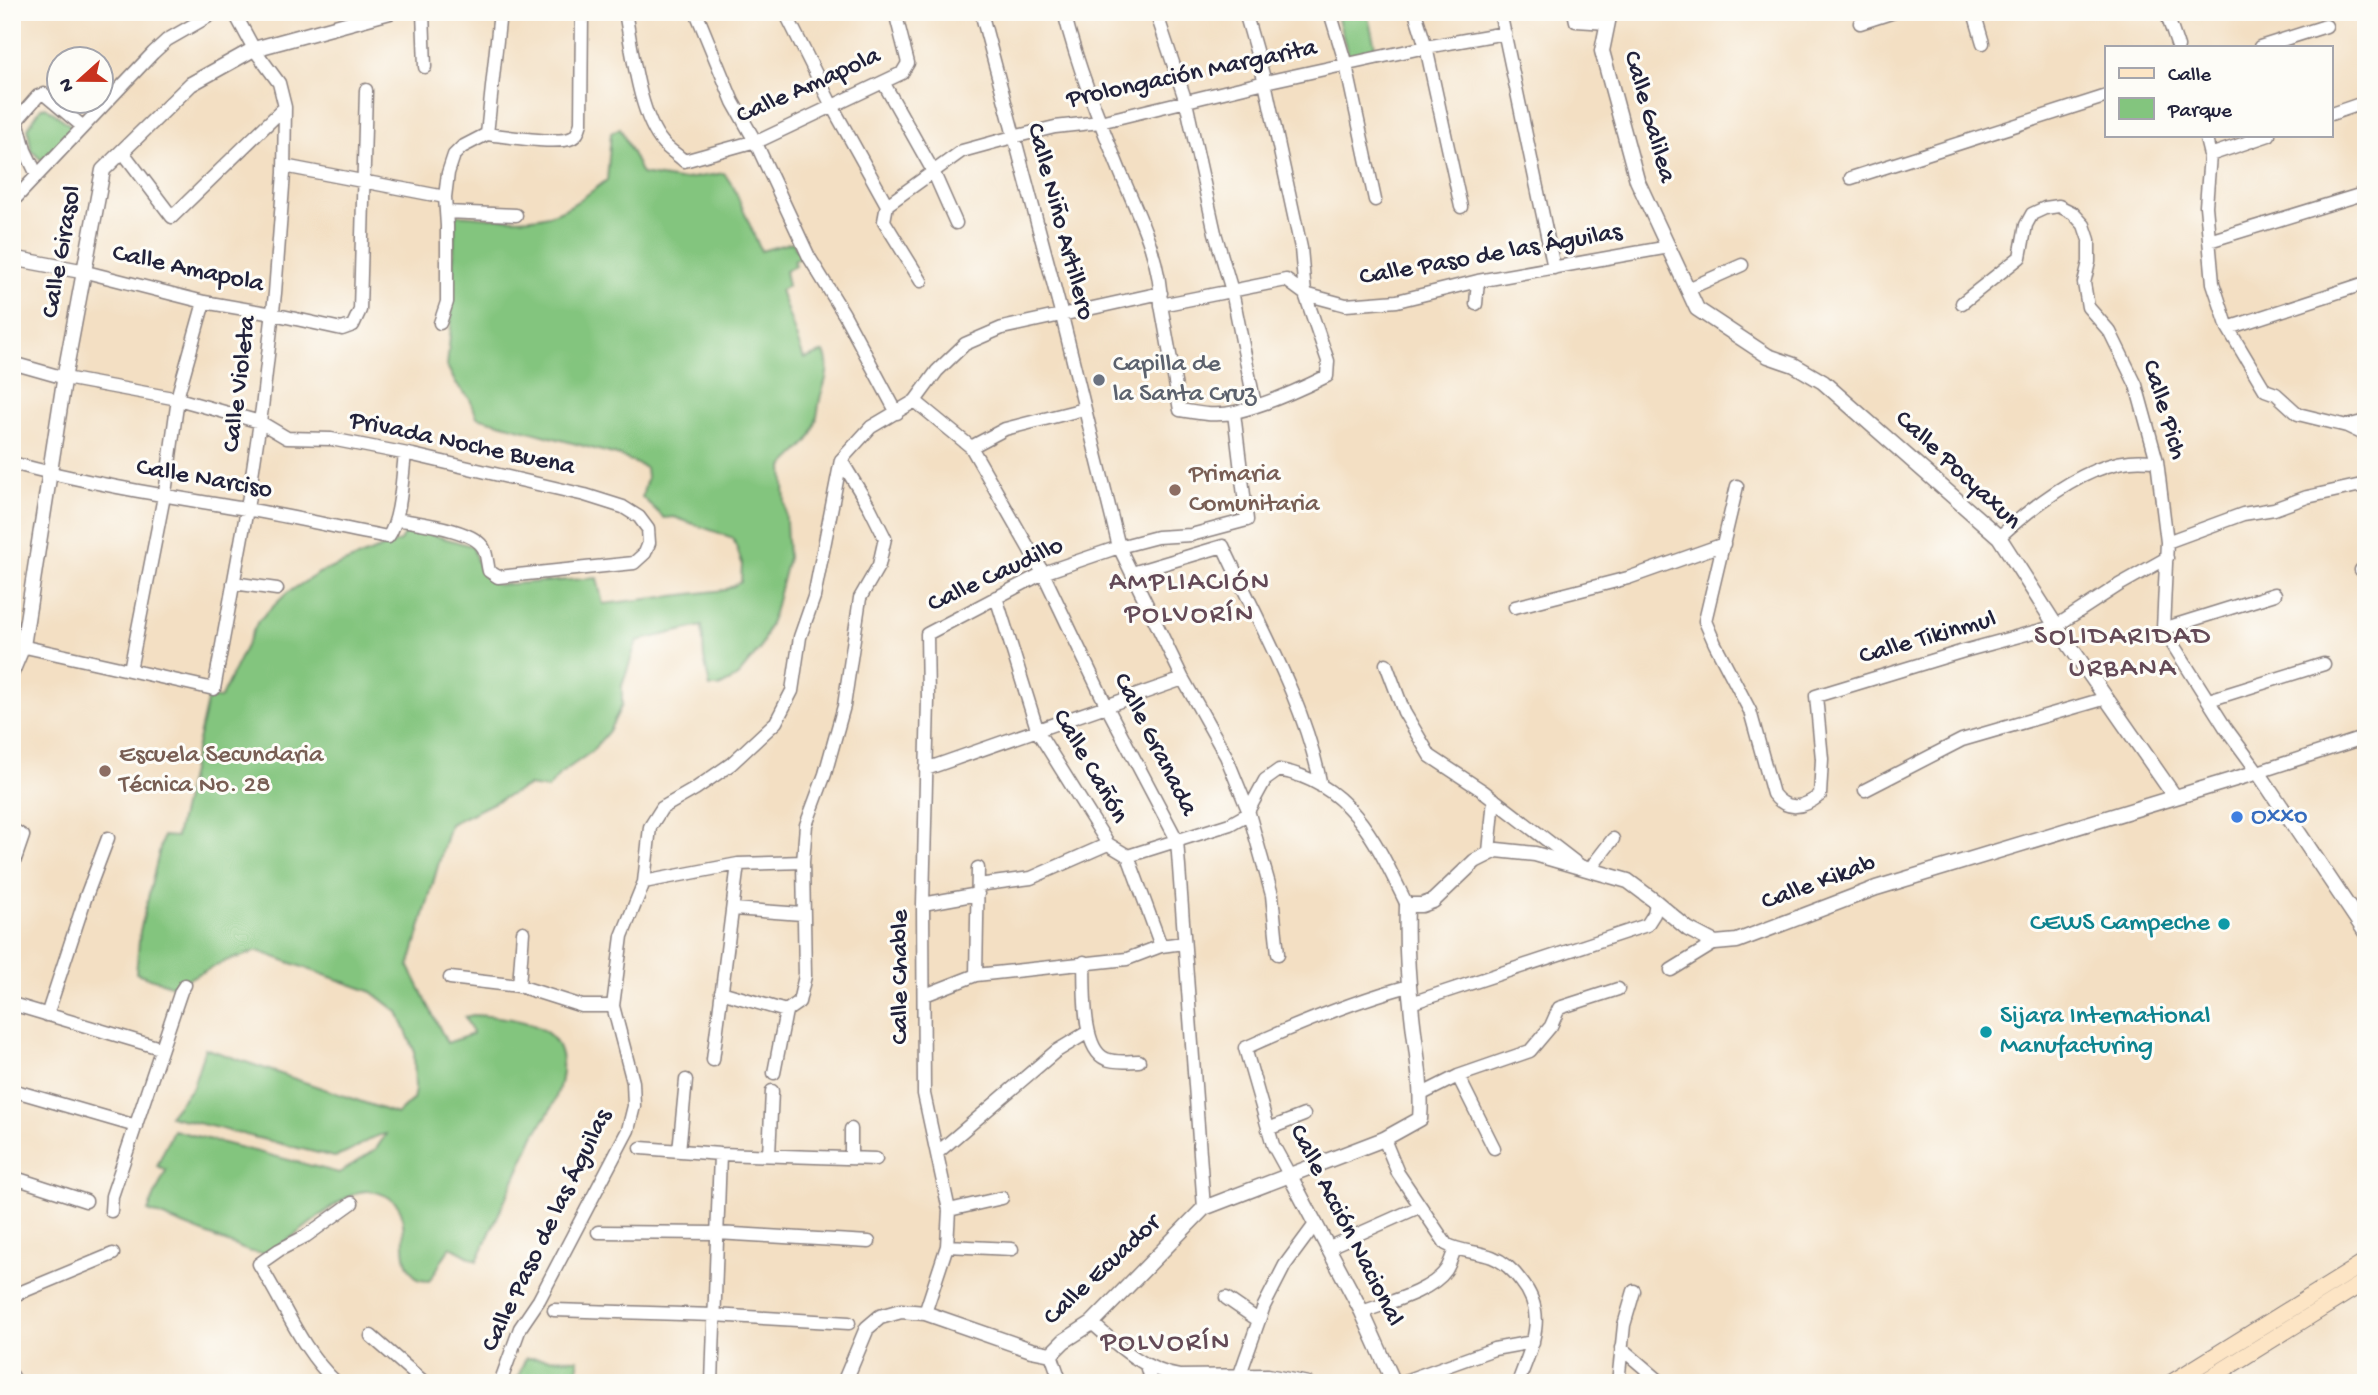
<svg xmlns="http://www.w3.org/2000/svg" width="2378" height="1395" font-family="'Gochi Hand',sans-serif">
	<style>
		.green { fill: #83c57e; stroke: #52745c; stroke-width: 2 }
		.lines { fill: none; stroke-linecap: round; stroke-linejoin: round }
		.minor-casing { stroke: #8a807f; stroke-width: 15 }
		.tertiary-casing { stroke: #8a807f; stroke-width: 17 }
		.secondary-casing { stroke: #8a807f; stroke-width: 18 }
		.minor { stroke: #fff; stroke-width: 12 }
		.tertiary { stroke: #fff; stroke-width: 14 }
		.secondary { stroke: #fde5c5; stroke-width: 16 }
		.worship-dot { fill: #6b7280; stroke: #fdfcf7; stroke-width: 2.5 }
		.education-dot { fill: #8d6e63; stroke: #fdfcf7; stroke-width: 2.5 }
		.shop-dot { fill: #3f7fe0; stroke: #fdfcf7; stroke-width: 2.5 }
		.culture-dot { fill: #0f9aa8; stroke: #fdfcf7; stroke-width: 2.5 }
		.labels { text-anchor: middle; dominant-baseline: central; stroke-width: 6; stroke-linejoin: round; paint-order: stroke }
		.street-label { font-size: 26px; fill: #22223b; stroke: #fdfcf7 }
		.worship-label { font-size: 26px; fill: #5b616d; stroke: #fdfcf7; text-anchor: start }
		.education-label { font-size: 26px; fill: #785e54; stroke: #fdfcf7; text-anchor: start }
		.shop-label { font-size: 26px; fill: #366cbe; stroke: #fdfcf7; text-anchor: start }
		.culture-label { font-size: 26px; fill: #0d838f; stroke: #fdfcf7; text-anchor: end }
		.neighbourhood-label { font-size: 28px; letter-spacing: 2px; fill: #644a57; stroke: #fdfcf7 }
	</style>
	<rect width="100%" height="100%" fill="#fdfcf7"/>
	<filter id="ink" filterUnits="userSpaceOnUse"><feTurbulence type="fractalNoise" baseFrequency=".0143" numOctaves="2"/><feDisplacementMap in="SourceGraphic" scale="14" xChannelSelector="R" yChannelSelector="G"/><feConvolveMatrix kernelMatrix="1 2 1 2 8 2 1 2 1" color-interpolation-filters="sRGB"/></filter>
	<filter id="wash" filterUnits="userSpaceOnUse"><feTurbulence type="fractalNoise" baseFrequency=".00686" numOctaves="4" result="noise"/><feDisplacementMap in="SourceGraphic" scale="28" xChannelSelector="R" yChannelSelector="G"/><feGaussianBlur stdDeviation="1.57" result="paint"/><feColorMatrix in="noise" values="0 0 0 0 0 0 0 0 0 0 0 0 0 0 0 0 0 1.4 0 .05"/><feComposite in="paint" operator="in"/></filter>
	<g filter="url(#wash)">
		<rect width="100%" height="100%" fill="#f3dfc3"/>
		<path class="green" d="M1336 12H1367L1376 50 1349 58Z
			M46 107 74 128 44 163 31 150 28 128 41 108Z
			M620 128 642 174 679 180 724 173 734 188 761 251 793 242 796 250 799 249 804 255 794 261 795 266 785 271 788 286 780 290 804 359 824 352C831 367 826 380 821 395 817 410 818 425 810 438 803 449 791 457 783 467L788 558 774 613 760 649 736 678 719 687H710L704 658 702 626 637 641 622 686V705L609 731 591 752 560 774 548 789 528 786 450 824 409 967 447 1043 473 1034 465 1017 473 1015C530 1018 582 1028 555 1100 550 1114 539 1125 533 1138 515 1179 496 1220 477 1261L451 1247C441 1258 438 1271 429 1281L419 1280C397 1261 407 1240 402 1215 398 1196 370 1186 354 1194 328 1206 309 1227 283 1243 278 1246 270 1252 265 1253 260 1254 253 1252 248 1251L148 1211 166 1170 157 1166 173 1130 339 1173 376 1149 386 1134C367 1136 353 1154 334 1157L169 1116 193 1086 205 1048 397 1114 413 1099 415 1090 414 1050 398 1012 372 992 258 951 226 961 173 986 136 973 140 931 163 836 176 837 208 697 220 699 258 621 287 593 319 573 400 541 408 528 472 546 481 573 497 585 597 578 603 604 725 590 741 582 742 563 733 538 674 517 664 518 642 497 647 478 646 468 620 456 477 417 470 399 456 384 447 366 451 326 455 215C486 216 526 224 555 213 574 206 590 192 607 180L611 133Z
			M526 1358 578 1359V1380L517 1379Z"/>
	</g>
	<g filter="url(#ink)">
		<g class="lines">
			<defs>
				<path id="minor" d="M423 12 425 67
					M625 12C632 48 639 116 663 143 669 150 678 155 684 161L763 139 902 73 908 63 895 12
					M696 12 733 102 755 141 809 257 844 314 897 413
					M785 12 832 106 887 205
					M981 12 1062 316 1119 547 1183 679 1226 756 1248 810 1272 895 1278 954
					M1064 12C1078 69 1100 122 1122 176 1139 216 1161 260 1161 305L1180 410C1198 413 1217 417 1235 412 1265 405 1299 390 1327 376L1328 361 1305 294 1301 248 1265 82 1245 12
					M1156 12 1186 102 1215 233 1232 291 1255 405
					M1330 12 1346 65 1375 200
					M1415 12 1426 47 1461 207
					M1500 12 1554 268
					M1574 12 1576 21 1608 23
					M1974 12 1983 43
					M2166 12 2178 47
					M1860 23 1894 12
					M2260 47 2326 26
					M883 82 933 171 956 223
					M2331 114 2366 102
					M487 134C504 136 558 145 572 138 578 135 579 129 581 123L582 12
					M2205 135 2210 155 2206 206 2213 283 2228 328 2265 390 2276 394 2298 414 2347 426 2366 435
					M122 151 172 217 285 107
					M2210 155 2269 135
					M284 166 445 197
					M37 175 25 150 17 120 38 96 44 94 82 126
					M1851 178 2107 96
					M12 202 153 53 167 40 216 12
					M887 205 962 151 1013 137 1055 127 1100 122 1265 82 1426 47 1505 33
					M887 205 884 221 921 281
					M446 212 516 215
					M2209 241 2366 193
					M86 272 204 302 273 314 342 329 353 325 360 310 366 90
					M1688 289 1742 265
					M1962 303 2020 257 2026 225 2032 214 2045 208 2059 206 2073 213 2084 225 2089 240V262L2084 283 2088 307 2110 332 2136 385 2157 461 2167 542 2163 629 2225 727 2258 772 2366 737
					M1476 304 1478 281
					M1161 305 1286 280 1305 294 1346 305 1397 301 1478 281 1669 247
					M440 323 447 302V226L445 197 448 173 454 155 462 147 487 134 500 12
					M2228 328 2366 283
					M12 363 65 378 178 399 260 422 287 438 331 439 413 455 585 495 623 507 639 517 648 529 649 543 645 553 634 563 498 577 489 571C487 564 487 555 484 549 475 529 416 523 396 519
					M915 401 971 447 1043 573 1107 707 1177 840 1204 1208
					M2347 426 2366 421
					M971 447 1005 429 1084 409
					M12 463C89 484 167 496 245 509 293 517 340 528 388 537 401 519 402 477 405 454
					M1737 486 1705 621 1715 644 1750 711 1773 794C1787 812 1804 808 1820 795L1822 759 1816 696 1964 651 2056 626 2119 585 2167 558
					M1999 537C2032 507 2083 466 2130 461 2139 460 2148 461 2157 461
					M2167 542 2243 514 2274 509 2307 497 2366 484
					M2361 570 2366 568
					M1132 573 1223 546C1259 624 1305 702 1321 786
					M233 583 277 589
					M996 597 1038 732 1108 844 1128 856 1161 946
					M1515 607 1628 578 1724 544
					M2163 629 2275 594
					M12 644 214 689 247 509 262 408 275 293 284 173 285 107 279 83 254 49 234 12
					M1386 664 1404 712 1430 756 1483 791 1579 865
					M130 670 166 486 179 391 204 302
					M2209 700 2324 664
					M926 769 1183 679
					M1865 790 1962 740 2107 698
					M12 829 23 836 12 868
					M1489 852 1494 799
					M1128 856 1230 824 1246 815 1265 780 1279 770C1352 783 1378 846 1407 905
					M1589 870 1613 839
					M644 882 738 864 803 862
					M978 885 1031 878 1108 844
					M923 904 978 894
					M733 909 802 914
					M1084 962C1085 986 1081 1049 1106 1059 1115 1063 1129 1061 1139 1061
					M1671 970 1715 943
					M976 975 978 868
					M450 978 519 986 582 1006H613
					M519 986 523 932
					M721 992 786 1011
					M925 995 976 975 1127 959 1161 946 1183 943
					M1411 1003 1647 925 1654 914 1656 902
					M12 1004 160 1048
					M786 1011 799 1002 805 976 803 862 806 825 825 774 844 706 860 598 879 565 885 538 870 508 841 460
					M47 1015 85 899 108 838
					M713 1060 738 864
					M774 1073 786 1011
					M1458 1076 1494 1148
					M12 1090 136 1126
					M1422 1094 1458 1076 1530 1051 1551 1026 1559 1008 1618 989
					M1268 1129 1304 1115
					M1384 1139 1398 1173 1446 1244C1460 1252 1477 1251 1492 1257 1505 1262 1513 1270 1521 1281 1549 1315 1531 1347 1518 1383
					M641 1148 720 1154 876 1159
					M679 1151 686 1080
					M937 1153 1055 1052 1088 1032
					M769 1155 772 1091
					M851 1158V1129
					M1290 1176 1273 1145 1245 1048C1298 1024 1353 1001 1409 986
					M12 1177 86 1201
					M949 1210 1002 1198
					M111 1211 112 1196 181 991 185 985
					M598 1232 717 1233 869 1242
					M947 1246 1012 1249
					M1327 1248 1419 1207
					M12 1296 113 1254
					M1226 1298 1258 1320
					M554 1310 714 1315 849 1323
					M1362 1312C1386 1303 1431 1292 1446 1270 1450 1264 1452 1256 1455 1249
					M925 1313 947 1246 949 1210 924 1094 923 904 928 700 927 634 1043 573 1119 547 1157 537 1191 535 1247 520 1234 413
					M1092 1323C1118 1346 1144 1370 1179 1376L1268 1375 1308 1383
					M371 1336 425 1383
					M1621 1348 1662 1383
					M1051 1354 1061 1383
					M1146 1365 1151 1383
					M1240 1374 1264 1306 1285 1265 1316 1223
					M12 1375 16 1383
					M337 1383C301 1350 285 1305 259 1264L279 1250 306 1236 352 1203
					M500 1383 520 1328 539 1300 628 1130 634 1106 633 1082 613 1006 622 936 644 882 650 827 662 808 695 789 731 764 776 722 792 691 800 637 814 597 841 460 871 427 915 401 937 371 965 344 1002 328 1161 293
					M712 1383 720 1154
					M1399 1383 1494 1349 1533 1342
					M1618 1383 1624 1325 1634 1291"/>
				<path id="tertiary" d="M1610 12 1602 51 1637 180 1697 309 1768 356 1794 365 1823 382 1999 537 2056 626 2175 797
					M12 258 86 272
					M12 672 23 646 66 368 103 170 191 84 254 49 390 12
					M1290 1176 1362 1312 1394 1383
					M844 1383 867 1328 880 1317 901 1311 925 1313 1031 1350 1051 1354 1064 1341 1092 1323 1204 1208 1384 1139 1420 1119C1423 1080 1414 1042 1411 1004 1407 971 1406 938 1407 905H1422L1433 901 1475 861 1497 850 1535 854 1628 881 1656 902 1688 929 1715 943 1737 941 1876 888 2258 772 2366 933"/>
				<path id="secondary" d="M2171 1383 2366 1262
					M2202 1383 2366 1281"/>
			</defs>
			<use href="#minor" class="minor-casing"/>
			<use href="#tertiary" class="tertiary-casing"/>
			<use href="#secondary" class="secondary-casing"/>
			<use href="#minor" class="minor"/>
			<use href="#tertiary" class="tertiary"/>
			<use href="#secondary" class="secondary"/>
		</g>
	</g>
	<circle class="worship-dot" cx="1099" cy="380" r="7"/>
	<g class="education-dot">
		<circle cx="1175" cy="490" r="7"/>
		<circle cx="105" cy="771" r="7"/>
	</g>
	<circle class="shop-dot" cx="2237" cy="817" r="7"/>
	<g class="culture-dot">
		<circle cx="2224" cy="924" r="7"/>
		<circle cx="1986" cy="1032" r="7"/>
	</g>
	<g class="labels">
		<g class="street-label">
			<text transform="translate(1192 75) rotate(-12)">Prolongación Margarita</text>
			<text transform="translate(809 87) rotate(-24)">Calle Amapola</text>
			<text transform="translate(1648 117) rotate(74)">Calle Galilea</text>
			<text transform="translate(1059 222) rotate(75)">Calle Niño Artillero</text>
			<text transform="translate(63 252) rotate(-80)">Calle Girasol</text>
			<text transform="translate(1491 256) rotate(-10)">Calle Paso de las Águilas</text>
			<text transform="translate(188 270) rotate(12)">Calle Amapola</text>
			<text transform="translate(241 384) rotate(-83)">Calle Violeta</text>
			<text transform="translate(2163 410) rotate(73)">Calle Pich</text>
			<text transform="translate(462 445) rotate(12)">Privada Noche Buena</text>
			<text transform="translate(1957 471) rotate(43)">Calle Pocyaxun</text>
			<text transform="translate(204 480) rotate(10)">Calle Narciso</text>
			<text transform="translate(996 576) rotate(-25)">Calle Caudillo</text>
			<text transform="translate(1928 639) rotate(-16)">Calle Tikinmul</text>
			<text transform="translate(1154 745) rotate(63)">Calle Granada</text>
			<text transform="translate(1089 767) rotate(60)">Calle Cañón</text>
			<text transform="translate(1819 884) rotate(-20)">Calle Kikab</text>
			<text transform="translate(901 977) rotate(-90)">Calle Chable</text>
			<text transform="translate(1345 1226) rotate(63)">Calle Acción Nacional</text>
			<text transform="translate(548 1231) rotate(-64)">Calle Paso de las Águilas</text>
			<text transform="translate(1103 1271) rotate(-43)">Calle Ecuador</text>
		</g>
		<g class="worship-label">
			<text x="1113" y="365">Capilla de<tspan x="1113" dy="30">la Santa Cruz</tspan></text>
		</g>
		<g class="education-label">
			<text x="1189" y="475">Primaria<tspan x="1189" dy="30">Comunitaria</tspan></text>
			<text x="119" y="756">Escuela Secundaria<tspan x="119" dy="30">Técnica No. 28</tspan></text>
		</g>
		<g class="shop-label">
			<text x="2251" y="817">Oxxo</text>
		</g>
		<g class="culture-label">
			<text x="2210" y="924">CEWS Campeche</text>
			<text x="2000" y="1017" text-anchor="start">Sijara International<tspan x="2000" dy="30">Manufacturing</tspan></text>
		</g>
		<g class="neighbourhood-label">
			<text x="1190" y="583">AMPLIACIÓN<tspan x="1190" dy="32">POLVORÍN</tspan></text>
			<text x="2123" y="637">SOLIDARIDAD<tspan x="2123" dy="32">URBANA</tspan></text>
			<text x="1166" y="1343">POLVORÍN</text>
		</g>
	</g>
	<rect width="2378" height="1395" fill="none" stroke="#fdfcf7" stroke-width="42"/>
	<rect x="2105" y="46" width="228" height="91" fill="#fdfcf7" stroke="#a5a5ac" stroke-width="2"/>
	<rect x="2119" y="68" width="35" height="10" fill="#fde5c5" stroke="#a5a5ac" stroke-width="2"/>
	<text x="2168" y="80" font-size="21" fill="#22223b">Calle</text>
	<rect x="2119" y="98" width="35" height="21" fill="#83c57e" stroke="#a5a5ac" stroke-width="2"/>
	<text x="2168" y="116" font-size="21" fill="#22223b">Parque</text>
	<g transform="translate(80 80) rotate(249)"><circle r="33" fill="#fdfcf7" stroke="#a5a5ac" stroke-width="2"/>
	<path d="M0-5L12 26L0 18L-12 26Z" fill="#c8321e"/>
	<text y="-10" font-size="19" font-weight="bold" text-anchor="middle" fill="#22223b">N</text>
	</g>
</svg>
